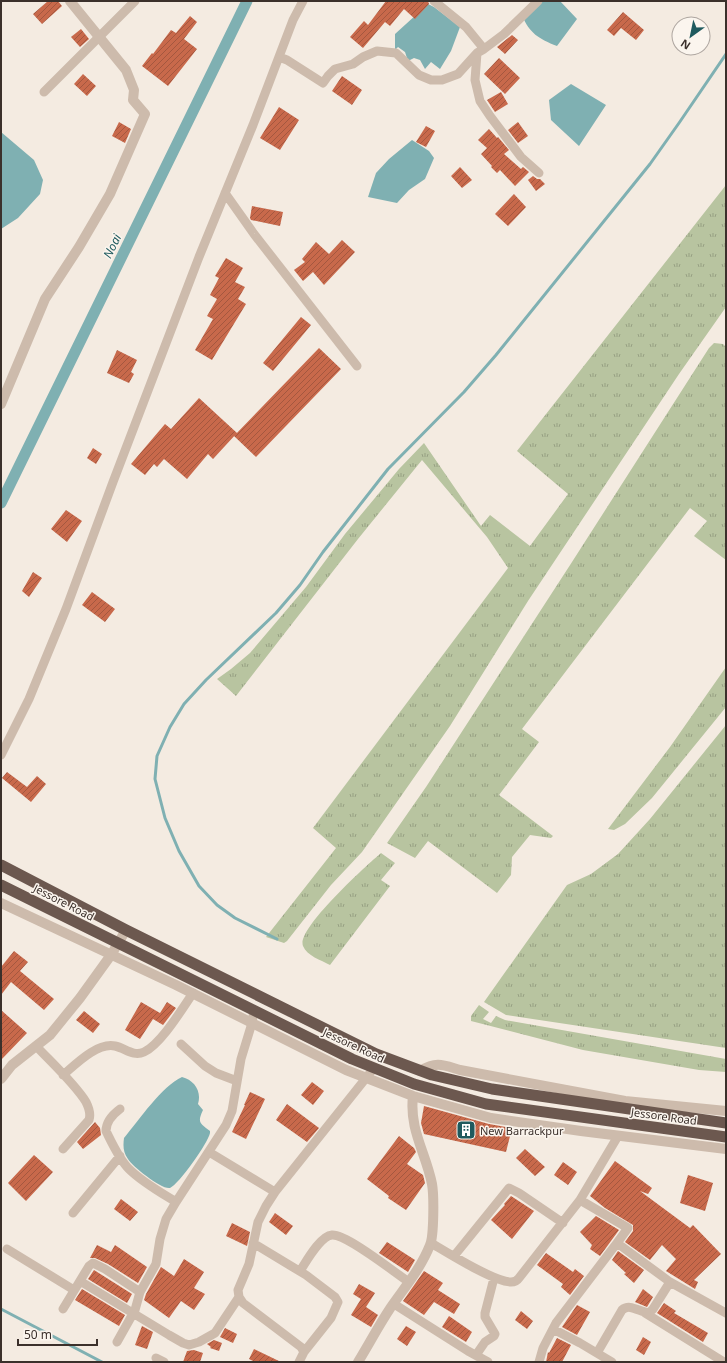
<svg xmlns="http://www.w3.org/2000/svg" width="727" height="1363" font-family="'Noto Sans',sans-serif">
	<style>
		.grass { fill: url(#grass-tufts) }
		.water { fill: #7fb0b2 }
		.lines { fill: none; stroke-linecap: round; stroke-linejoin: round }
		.stream { stroke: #7fb0b2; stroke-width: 3 }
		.canal { stroke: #7fb0b2; stroke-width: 11 }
		.building { fill: url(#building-hatch) }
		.minor { stroke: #cdbbac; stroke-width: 9 }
		.tertiary { stroke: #cdbbac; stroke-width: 10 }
		.trunk { stroke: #6c584f; stroke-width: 11 }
		.labels { text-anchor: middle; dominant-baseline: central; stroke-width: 3; stroke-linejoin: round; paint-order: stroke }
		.street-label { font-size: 11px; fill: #3b302b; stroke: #fbf5ee }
		.poi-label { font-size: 11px; fill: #3b302b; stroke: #fbf5ee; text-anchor: start }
		.water-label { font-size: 12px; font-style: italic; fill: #1f5a5e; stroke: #fbf5ee }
	</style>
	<defs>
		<pattern id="grass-tufts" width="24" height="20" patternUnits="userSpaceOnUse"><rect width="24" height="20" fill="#b8c4a0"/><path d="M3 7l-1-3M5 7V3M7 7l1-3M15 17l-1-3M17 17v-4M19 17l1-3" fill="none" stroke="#97a083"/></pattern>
		<pattern id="building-hatch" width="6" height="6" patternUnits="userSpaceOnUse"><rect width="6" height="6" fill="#c8694b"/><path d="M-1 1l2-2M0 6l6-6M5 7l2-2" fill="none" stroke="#a4573f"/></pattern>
	</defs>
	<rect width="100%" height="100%" fill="#f4ebe1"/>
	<path class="grass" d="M726 185V307L679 374 528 601 450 726 362 852 331 885 287 941 284 943 266 937 336 848 313 828 508 568 487 537 422 460 358 539 236 696 217 679 231 669 250 653 306 587 345 534 399 469 424 443 481 526 490 515 530 546 568 494 517 451Z
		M714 343 723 344 726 347V560L694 536 707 521 690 508 522 729 539 742 499 795 553 836 551 838 530 835 512 857 511 875 497 893 428 841 415 858 387 843 426 787 572 562 709 348Z
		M726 667V707L652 798 625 824 614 830 608 829 670 747Z
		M726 725V1048L506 1015 484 1002 567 885 591 874 618 854 650 819Z
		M381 853 395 863 381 880 390 886 330 965C321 960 307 956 303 946 296 929 367 865 381 853Z
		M479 1005 489 1012 483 1019 491 1023 496 1016 505 1020 726 1059V1072L699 1070 583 1050 471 1021V1016Z"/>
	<path class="water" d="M532 1H560L577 19 557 46C539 39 529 33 522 15Z
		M428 4 434 7 460 27 451 51 440 69 431 62 425 69 420 60 414 58 408 61 405 52 398 47 395 50V34Z
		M571 84 606 105 579 146 551 120 549 100Z
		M1 132 34 160 43 180 40 194 18 218 1 229Z
		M412 140 429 151 434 158 425 179 409 190 397 203 368 197 376 173 389 159Z
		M182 1077C194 1080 202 1091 198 1104L203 1110C197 1123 200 1123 210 1131V1133C208 1143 179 1184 170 1188 162 1190 132 1166 128 1159 123 1152 123 1146 124 1138 139 1120 162 1086 182 1077Z"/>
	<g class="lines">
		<path class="stream" d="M277 939 235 918 217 905 199 886 179 851 165 818 155 779 157 756 170 727 184 704 206 680 276 613 300 585 323 552 388 469 464 392 496 355 650 164 679 123 726 54
			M1 1309 102 1362"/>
		<path class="canal" d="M1 503 247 1"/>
	</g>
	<path class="building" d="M48 1H58L62 6 42 24 33 14Z
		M386 1H428L429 4 415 19 404 9 390 26 385 22 363 48 350 37 364 21 368 25Z
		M623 12 644 30 636 40 621 28 614 36 607 30Z
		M190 16 197 22 184 39 197 49 168 86 142 66 152 53 153 54 171 30 176 33Z
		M81 29 89 39 80 47 71 37Z
		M512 35 518 40 505 54 497 47Z
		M499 58 520 78 505 94 484 74Z
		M83 74 96 86 87 96 74 84Z
		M342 76 362 90 352 105 332 91Z
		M501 92 508 104 495 112 487 100Z
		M279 107 299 120 280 150 260 138Z
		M119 122 131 129 125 143 112 136Z
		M518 122 528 136 518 143 508 130Z
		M426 126 435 131 426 147 416 142Z
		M489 129 497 138 498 137 509 150 504 154 521 169 523 167 529 172 515 186 500 170 497 173 491 167 492 166 481 154 487 148 478 140Z
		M460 167 472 180 462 188 451 176Z
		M533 176 537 179H540L545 184 536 191 528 180Z
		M514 194 526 207 508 226 495 214Z
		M252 206 283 212 280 226 251 220 250 218Z
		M342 240 355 252 324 285 313 272 303 281 294 270 305 262 302 259 316 242 329 254Z
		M226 258 243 268 235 282 245 287 238 299 246 304 212 360 195 350 213 319 207 316 217 299 210 295 219 278 215 276Z
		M301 317 311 325 273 371 263 363Z
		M319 348 341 369 256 457 234 436Z
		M117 350 137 360 131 372 134 374 129 383 107 373Z
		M199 398 237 433 213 459 208 454 187 479 164 459 157 467 154 464 145 475 131 464 165 424 171 429Z
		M93 448 102 454 96 464 87 458Z
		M66 510 82 521 67 542 51 529Z
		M33 572 42 578 29 597 22 591Z
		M92 592 115 609 105 622 82 605Z
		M7 772 27 787 37 776 46 784 31 802 2 778Z
		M14 951 28 962 20 971 54 999 44 1010 11 982 1 995V967Z
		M141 1002 160 1013 167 1002 176 1008 163 1025 153 1019 140 1039 125 1030Z
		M1 1010 27 1033 1 1060Z
		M84 1011 100 1024 93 1033 76 1020Z
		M312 1082 324 1091 313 1105 301 1095Z
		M250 1092 265 1099 246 1139 232 1132 245 1105H244Z
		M287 1104 319 1128 307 1142 276 1120Z
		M424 1106 489 1124 512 1128 506 1152 424 1134 421 1123Z
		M95 1122 100 1128 101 1135 83 1149 77 1142Z
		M399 1136 414 1148 416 1152 407 1164 423 1175 425 1183 406 1210 388 1198 389 1196 367 1179Z
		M525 1149 545 1167 535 1176 516 1158Z
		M34 1155 53 1172 26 1201 8 1183Z
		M615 1161 652 1188 648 1194 640 1191 690 1228 693 1225 721 1254 694 1280 698 1282 695 1289 666 1271 676 1259 662 1245 650 1260 625 1242 633 1231V1225L605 1208 590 1196Z
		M563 1162 577 1172 568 1185 554 1175Z
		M688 1175 713 1183 705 1211 680 1203Z
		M511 1196 534 1211 512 1239 491 1220 505 1205 504 1204Z
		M121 1199 138 1212 130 1221 114 1209Z
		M275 1213 293 1226 286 1235 269 1222Z
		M596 1216 619 1230 600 1256 590 1249 592 1245 580 1232Z
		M232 1223 250 1232 247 1246 226 1236Z
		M387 1242 415 1260 408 1272 379 1253Z
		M97 1245 111 1252 115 1245 147 1267 138 1283 108 1264 95 1258H90Z
		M618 1251 644 1270 634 1283 624 1274 626 1273 612 1260Z
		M546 1253 573 1272 575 1269 584 1276 570 1295 561 1287 563 1284 537 1265Z
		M184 1259 204 1272 194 1288 205 1294 194 1310 181 1301 169 1318 144 1300 146 1294 161 1267 174 1276Z
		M94 1270 132 1294 127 1303 88 1279Z
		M424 1271 443 1283 438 1290 460 1304 454 1314 434 1302 424 1315 403 1301Z
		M359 1284 375 1293 366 1307 378 1315 371 1327 351 1315 361 1299 353 1294Z
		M82 1289 125 1315 119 1326 75 1300Z
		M643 1289 653 1297 647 1307 635 1302Z
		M664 1303 676 1311 674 1313 708 1333 703 1342 657 1313Z
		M577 1305 590 1312 577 1335 562 1327Z
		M521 1311 533 1321 527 1329 515 1320Z
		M449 1316 472 1332 466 1342 442 1327Z
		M142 1326 153 1332 147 1349 135 1345Z
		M406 1326 416 1332 407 1346 397 1339Z
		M225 1328 237 1334 233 1343 220 1337Z
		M643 1337 651 1342 644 1355 636 1350Z
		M557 1338 571 1345 562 1362H546L548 1352 549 1353Z
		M214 1340 222 1343 219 1351 210 1348 211 1347 207 1344Z
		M254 1349 281 1362H255L249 1359Z
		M194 1350 203 1353 200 1362H183L187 1351Z"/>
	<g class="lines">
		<path class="minor" d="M434 1 466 27 484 49 504 34 538 1
			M484 49 477 53 475 80 480 101 490 116 521 157 539 173
			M279 57 287 60 323 83 328 76 335 69 353 64 363 57 377 51 396 53 419 75 431 80H442L458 74 477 53
			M44 92 135 1
			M225 193 254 234 357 366
			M1 755 29 699 66 609 113 482 199 257 253 125 293 20 303 1
			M181 1044 205 1066 216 1073 237 1081
			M36 1046C51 1062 75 1084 86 1102 89 1108 91 1114 89 1120L63 1149
			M63 1075C75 1065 97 1042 115 1046 125 1048 133 1057 144 1052 161 1044 182 1009 193 993
			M120 1109C112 1115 106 1122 106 1131 112 1143 119 1159 129 1169 142 1182 160 1192 176 1202
			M209 1152 275 1192
			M580 1200 618 1136
			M73 1213 120 1156
			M253 1243 306 1275 335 1297 338 1302 331 1318 304 1352
			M431 1243C448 1253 494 1282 511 1282 515 1282 517 1281 519 1278L580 1200 628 1228 617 1243 670 1282 726 1313
			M7 1249 74 1290
			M454 1256 509 1188 519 1193 563 1223
			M300 1271C306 1262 320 1236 332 1235 347 1234 395 1273 409 1282
			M80 1281 169 1335 183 1343 189 1345 199 1342 215 1333 239 1297
			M394 1304 468 1351 488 1362
			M63 1309 89 1266 93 1263 105 1269 140 1292
			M645 1313 724 1362
			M553 1329 580 1343 612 1362
			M117 1342 135 1310 140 1292 156 1264 160 1239 166 1219 176 1202 226 1125 232 1111 241 1059 252 1023 254 1010
			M597 1353 622 1310C630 1303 639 1312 649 1313L653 1309 670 1282
			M476 1355 485 1342 494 1336 495 1334 485 1317V1313L494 1278
			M156 1358 164 1362
			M299 1362 304 1352 301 1347 243 1303 239 1297 238 1290 249 1264 258 1222 266 1206 275 1192 374 1068
			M539 1362 543 1348 556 1323 617 1243"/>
		<path class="tertiary" d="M1 404 45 299 79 247 110 194 145 114 133 100 134 90 126 70 70 1
			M1 903 176 985 346 1070 413 1096 491 1118 581 1131 726 1149
			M420 1071C437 1061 443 1065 460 1070L625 1101 726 1111
			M1 1079 12 1065 50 1035 80 998 111 955 126 930
			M358 1362C369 1344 379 1325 391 1307 405 1287 421 1268 430 1245 434 1236 434 1195 432 1184 426 1153 409 1130 413 1096"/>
		<path class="trunk" d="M1 865 126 930 376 1054 432 1075 492 1089 726 1123
			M1 885 352 1059 414 1084 486 1104 726 1137"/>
	</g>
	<defs>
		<symbol id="building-square" viewBox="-11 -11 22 22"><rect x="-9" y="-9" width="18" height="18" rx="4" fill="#1f5a5e" stroke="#fbf5ee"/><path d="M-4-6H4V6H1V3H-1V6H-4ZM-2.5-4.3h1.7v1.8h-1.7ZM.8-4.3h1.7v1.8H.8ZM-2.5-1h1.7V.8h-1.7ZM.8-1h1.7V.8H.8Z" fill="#fff"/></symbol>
	</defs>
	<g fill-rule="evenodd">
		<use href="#building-square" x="455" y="1119" width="22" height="22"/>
	</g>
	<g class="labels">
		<g class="street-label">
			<text transform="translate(64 902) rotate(27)">Jessore Road</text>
			<text transform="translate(354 1045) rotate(25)">Jessore Road</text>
			<text transform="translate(664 1116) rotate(8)">Jessore Road</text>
		</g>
		<g class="poi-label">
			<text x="480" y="1130">New Barrackpur</text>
		</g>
		<g class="water-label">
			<text transform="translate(112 246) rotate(-64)">Noai</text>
		</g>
	</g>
	<rect width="727" height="1363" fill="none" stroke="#3b302b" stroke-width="4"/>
	<g transform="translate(691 36) rotate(213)"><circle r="19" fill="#fbf5ee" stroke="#aea6a0"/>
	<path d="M0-3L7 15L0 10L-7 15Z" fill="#1f5a5e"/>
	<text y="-6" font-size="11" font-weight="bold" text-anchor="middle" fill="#3b302b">N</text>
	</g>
	<path d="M18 1339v6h79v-6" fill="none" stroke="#3b302b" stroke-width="2"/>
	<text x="24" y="1339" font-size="12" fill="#3b302b" stroke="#fbf5ee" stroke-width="3" paint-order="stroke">50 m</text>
</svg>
